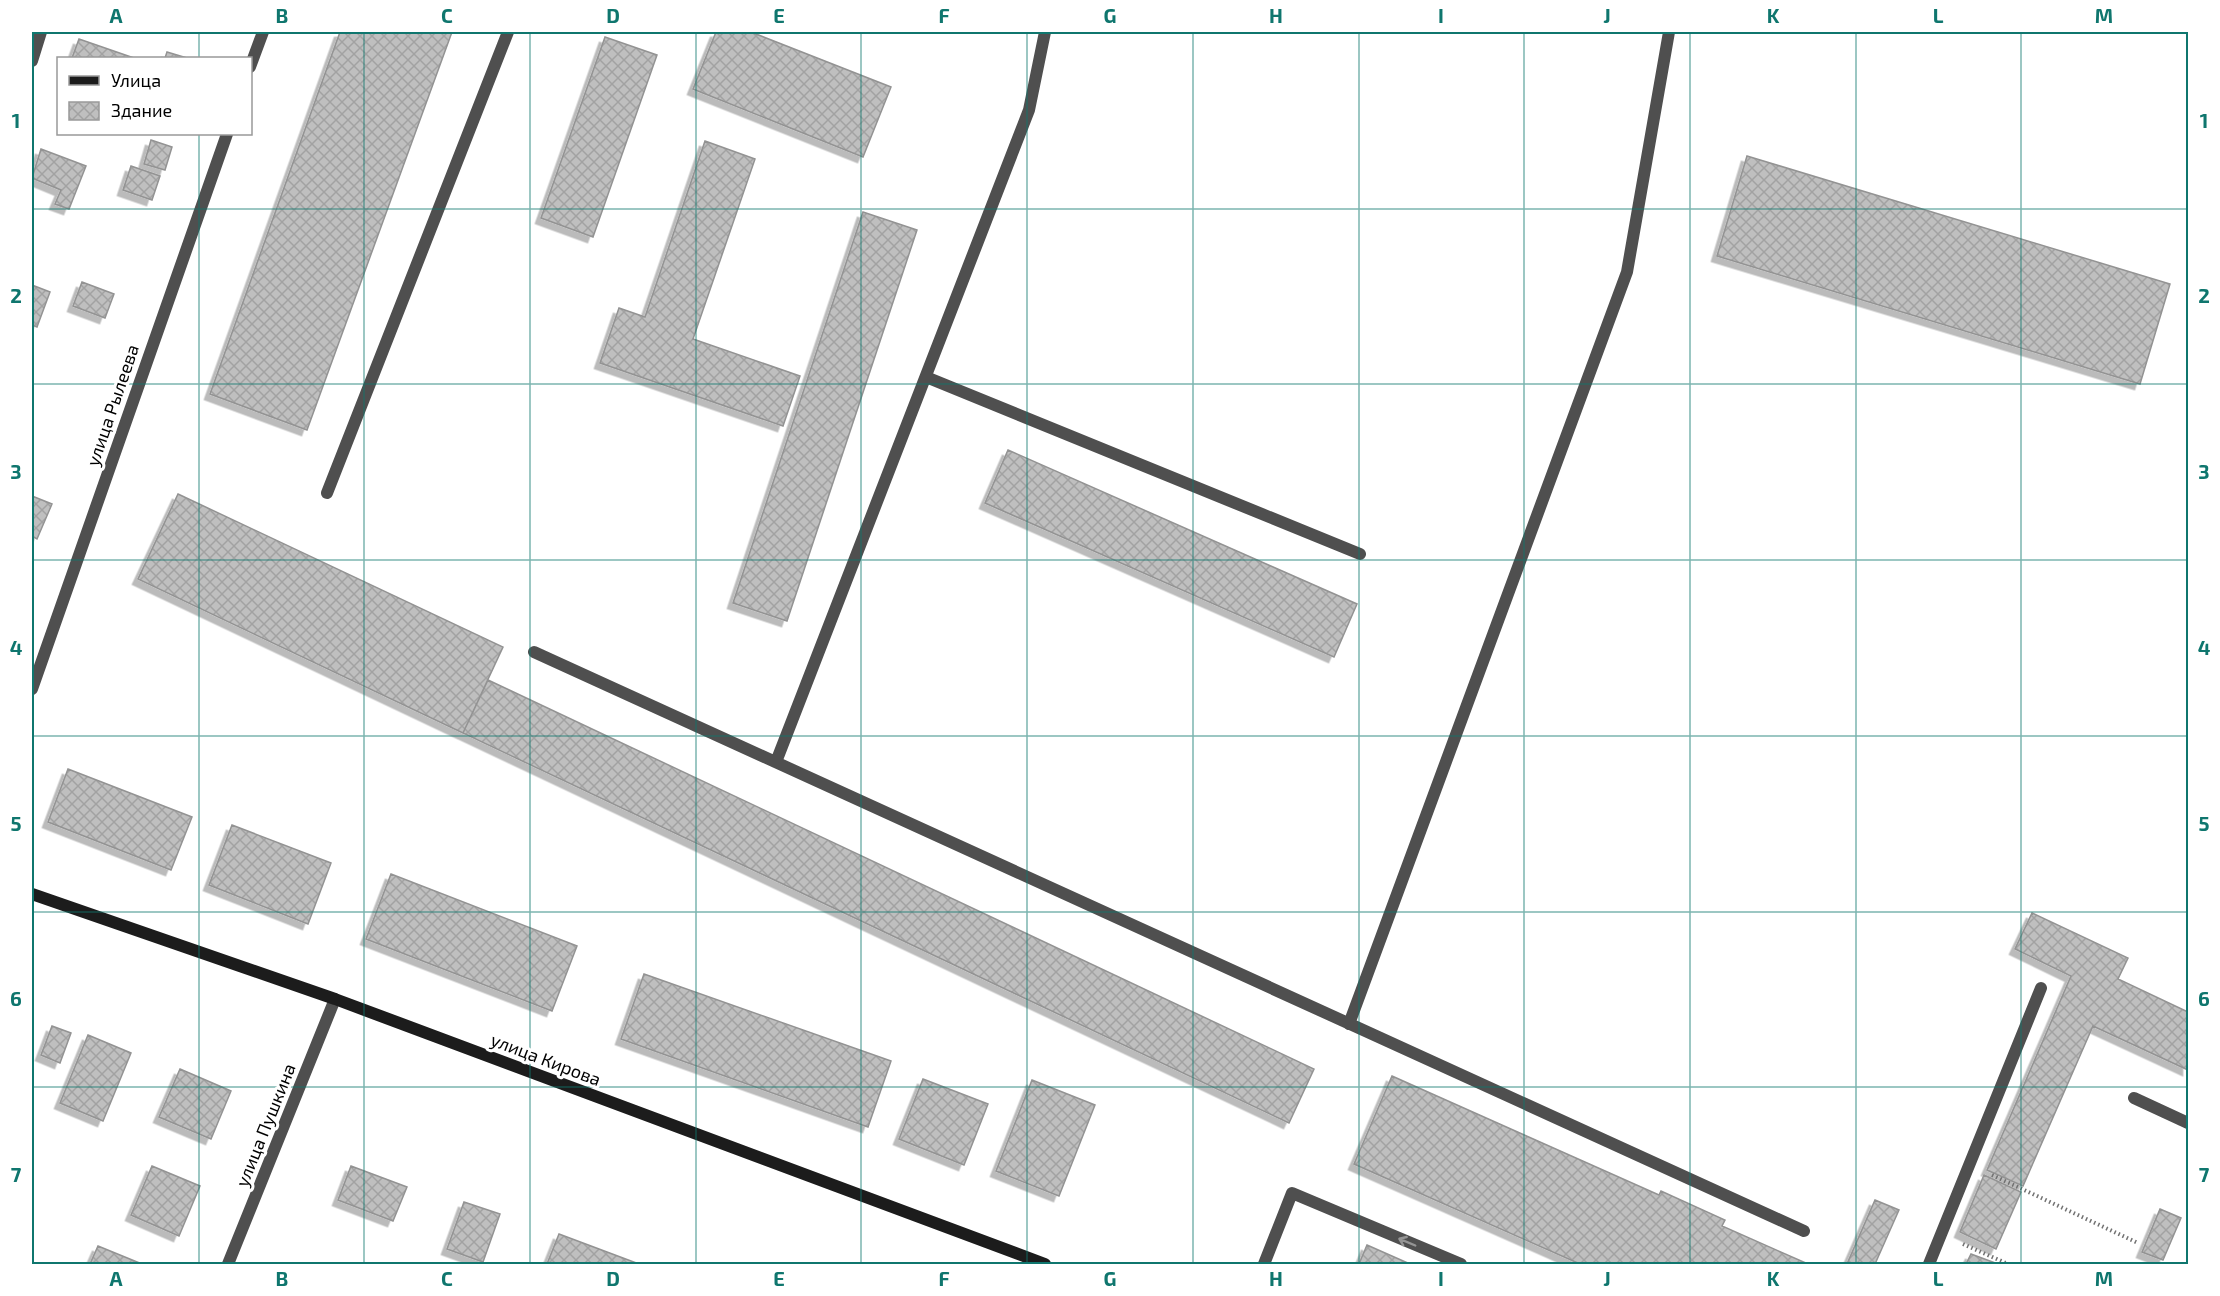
<svg xmlns="http://www.w3.org/2000/svg" width="2220" height="1296" font-family="'Exo 2',sans-serif">
	<style>
		.building { fill: url(#building-cross-hatch); stroke: #939393; stroke-width: 1.5; filter: url(#shadow) }
		.lines { fill: none; stroke-linecap: round; stroke-linejoin: round }
		.path { stroke: #717171; stroke-width: 4; stroke-dasharray: 1.5 3; stroke-linecap: butt }
		.service { stroke: #4f4f4f; stroke-width: 12 }
		.minor { stroke: #4f4f4f; stroke-width: 12 }
		.secondary { stroke: #1c1c1c; stroke-width: 12 }
		.oneway { stroke: #959595 }
		.grid { fill: none; stroke: #0f766e; stroke-width: 1.5; stroke-opacity: 0.55 }
		.labels { text-anchor: middle; dominant-baseline: central; stroke-width: 6; stroke-linejoin: round; paint-order: stroke }
		.street-label { font-size: 18px; fill: #000; stroke: #fff }
		.neatline { fill: none; stroke: #0f766e; stroke-width: 2 }
		.grid-label { font-size: 20px; text-anchor: middle; font-weight: bold; fill: #0f766e }
	</style>
	<defs>
		<pattern id="building-cross-hatch" width="8" height="8" patternUnits="userSpaceOnUse" patternTransform="scale(1.5)"><rect width="8" height="8" fill="#bfbfbf"/><path d="M0 0l8 8M0 8l8-8" fill="none" stroke="#a2a2a2"/></pattern>
		<filter id="shadow"><feDropShadow dx="-5.5" dy="5.5" stdDeviation="0" flood-color="#0004"/></filter>
	</defs>
	<rect width="100%" height="100%" fill="#fff"/>
	<path class="building" d="M340 32H452L307 430 210 394Z
		M716 32H751L891 87 863 157 693 89Z
		M605 37 657 55 593 237 541 218Z
		M79 39 134 58H72Z
		M167 52 187 58H165Z
		M151 140 172 147 165 170 144 164Z
		M705 141 755 159 693 339 800 376 783 426 600 363 619 308 645 317Z
		M41 149 86 166 69 209 55 204 61 190 32 178Z
		M1747 156 2170 284 2140 384 1717 256Z
		M131 166 160 176 152 200 123 190Z
		M863 212 917 230 787 621 733 603Z
		M82 282 114 294 105 318 73 306Z
		M32 285 50 292 37 327 32 325Z
		M1008 450 1357 604 1334 657 985 503Z
		M178 494 503 647 463 733 138 579Z
		M32 496 52 504 37 539 32 536Z
		M488 680 1314 1069 1289 1123 463 733Z
		M68 769 192 817 171 870 48 822Z
		M232 825 331 863 308 924 209 885Z
		M391 874 577 946 552 1011 366 939Z
		M2032 913 2128 958 2118 979 2188 1012V1070L2093 1026 2023 1186 1987 1170 2071 976 2015 949Z
		M644 974 891 1061 868 1127 621 1039Z
		M52 1026 71 1033 60 1063 41 1055Z
		M88 1035 131 1053 103 1121 60 1103Z
		M180 1069 231 1091 211 1139 159 1117Z
		M1392 1076 1659 1195 1661 1191 1725 1220 1722 1226 1808 1264H1580L1354 1164Z
		M923 1079 988 1104 964 1165 899 1139Z
		M1032 1080 1095 1105 1059 1196 996 1171Z
		M152 1166 200 1186 179 1236 131 1215Z
		M351 1166 407 1187 393 1221 338 1200Z
		M1984 1175 2021 1192 1996 1249 1960 1232Z
		M1875 1200 1899 1210 1875 1264H1847Z
		M464 1202 500 1214 483 1262 447 1249Z
		M2160 1209 2181 1218 2163 1260 2142 1252Z
		M559 1234 639 1264H547Z
		M1367 1245 1410 1264H1359Z
		M98 1246 142 1264H90Z
		M1971 1254 1998 1264H1966Z"/>
	<g class="lines">
		<path class="path" d="M1992 1175 2138 1243
			M1963 1244 2008 1264"/>
		<path class="service" d="M926 377 1360 554
			M327 493 508 32
			M534 652 1804 1231
			M776 762 1029 110 1045 32
			M1349 1024 1627 272 1669 32
			M2134 1098 2188 1123
			M1264 1264 1292 1193 1461 1264
			M1929 1264 2041 988"/>
		<path class="minor" d="M32 61 41 32
			M250 67 263 32
			M32 689 227 134
			M228 1264 335 999"/>
		<path class="secondary" d="M32 894 335 999 1045 1264"/>
	</g>
	<defs><path id="oneway-shaft" d="M-6 0H5M1.5-3L5.5 0L1.5 3" fill="none" stroke-width="1.6" stroke-linecap="round" stroke-linejoin="round" transform="scale(1.5)"/></defs>
	<use class="oneway" href="#oneway-shaft" transform="translate(1407 1242) rotate(-157)"/>
	<path class="grid" d="M199 32V58M364 32V1264M530 32V1264M696 32V1264M861 32V1264M1027 32V1264M1193 32V1264M1359 32V1264M1524 32V1264M1690 32V1264M1856 32V1264M2021 32V1264M199 134V1264M32 209H2188M32 384H2188M32 560H2188M32 736H2188M32 912H2188M32 1087H2188"/>
	<g class="labels">
		<g class="street-label">
			<text transform="translate(112 405) rotate(-71)">улица Рылеева</text>
			<text transform="translate(546 1059) rotate(21)">улица Кирова</text>
			<text transform="translate(265 1125) rotate(-68)">улица Пушкина</text>
		</g>
	</g>
	<rect width="2220" height="1296" fill="none" stroke="#ffffff" stroke-width="66"/>
	<rect x="57" y="57" width="195" height="78" fill="#ffffff" stroke="#999999" stroke-width="1.5"/>
	<rect x="69" y="76" width="30" height="9" fill="#1c1c1c" stroke="#999999" stroke-width="1.5"/>
	<text x="111" y="87" font-size="18" fill="#000000">Улица</text>
	<rect x="69" y="102" width="30" height="18" fill="url(#building-cross-hatch)" stroke="#999999" stroke-width="1.5"/>
	<text x="111" y="117" font-size="18" fill="#000000">Здание</text>
	<rect x="33" y="33" width="2154" height="1230" class="neatline"/>
	<g class="grid-label">
		<text x="116" y="23">A</text>
		<text x="282" y="23">B</text>
		<text x="447" y="23">C</text>
		<text x="613" y="23">D</text>
		<text x="779" y="23">E</text>
		<text x="944" y="23">F</text>
		<text x="1110" y="23">G</text>
		<text x="1276" y="23">H</text>
		<text x="1441" y="23">I</text>
		<text x="1607" y="23">J</text>
		<text x="1773" y="23">K</text>
		<text x="1938" y="23">L</text>
		<text x="2104" y="23">M</text>
		<text x="16" y="128">1</text>
		<text x="2204" y="128">1</text>
		<text x="16" y="303">2</text>
		<text x="2204" y="303">2</text>
		<text x="16" y="479">3</text>
		<text x="2204" y="479">3</text>
		<text x="16" y="655">4</text>
		<text x="2204" y="655">4</text>
		<text x="16" y="831">5</text>
		<text x="2204" y="831">5</text>
		<text x="16" y="1006">6</text>
		<text x="2204" y="1006">6</text>
		<text x="16" y="1182">7</text>
		<text x="2204" y="1182">7</text>
		<text x="116" y="1286">A</text>
		<text x="282" y="1286">B</text>
		<text x="447" y="1286">C</text>
		<text x="613" y="1286">D</text>
		<text x="779" y="1286">E</text>
		<text x="944" y="1286">F</text>
		<text x="1110" y="1286">G</text>
		<text x="1276" y="1286">H</text>
		<text x="1441" y="1286">I</text>
		<text x="1607" y="1286">J</text>
		<text x="1773" y="1286">K</text>
		<text x="1938" y="1286">L</text>
		<text x="2104" y="1286">M</text>
	</g>
</svg>
